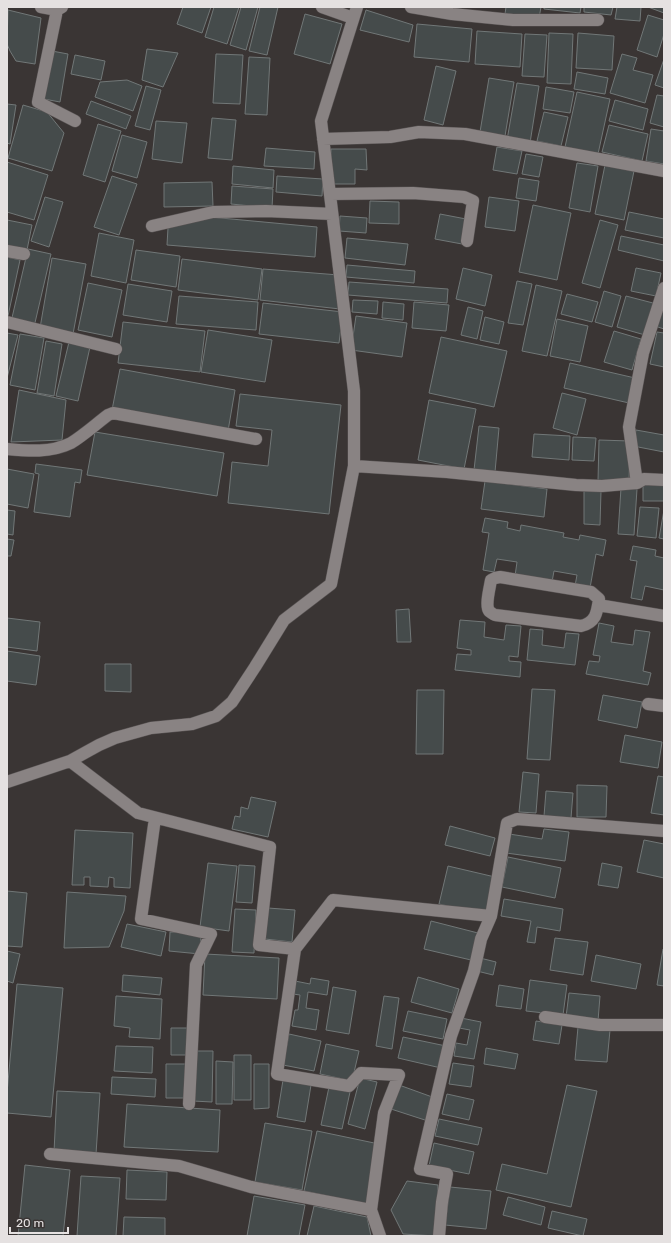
<svg xmlns="http://www.w3.org/2000/svg" width="671" height="1243" font-family="Rubik,sans-serif">
	<style>
		.building { fill: #454b4b; stroke: #717777 }
		.lines { fill: none; stroke-linecap: round; stroke-linejoin: round }
		.minor-casing { stroke: #585353; stroke-width: 13 }
		.minor { stroke: #898383; stroke-width: 12 }
	</style>
	<rect width="100%" height="100%" fill="#3a3534"/>
	<path class="building" d="M183 7H211L202 33 177 24Z
		M214 7H239L227 44 205 37Z
		M241 7H258L246 50 230 45Z
		M260 7H278L267 55 249 51Z
		M506 7H541L539 18 505 14Z
		M544 7H581L580 13 544 9Z
		M584 7H613L611 15 584 12Z
		M617 7H641L640 21 615 19Z
		M648 7H664V13Z
		M8 10 41 18 35 64 16 61 10 51 7 44Z
		M366 10 413 25 409 42 360 30Z
		M305 14 342 24 330 64 294 54Z
		M648 15 664 20V34L657 57 637 50Z
		M417 24 472 29 469 62 414 57Z
		M477 31 522 34 520 67 475 64Z
		M549 33 573 34 571 84 547 83Z
		M578 33 614 36 612 70 576 68Z
		M525 34 547 35 544 77 522 76Z
		M147 49 178 53 163 87 142 80Z
		M52 51 68 54 60 102 44 99Z
		M216 54 243 55 240 104 213 103Z
		M622 54 637 58 633 70 653 75 645 103 610 93Z
		M75 55 105 61 101 80 71 74Z
		M249 57 270 58 267 115 245 114Z
		M664 59V88L655 85Z
		M436 66 456 71 443 125 424 120Z
		M577 72 608 78 605 94 574 89Z
		M489 78 514 82 505 136 480 132Z
		M127 80 142 86 133 111 95 97 100 82Z
		M517 83 539 86 530 143 507 140Z
		M146 86 161 90 150 130 135 126Z
		M546 87 574 92 570 113 543 109Z
		M577 92 610 99 598 154 565 147Z
		M657 95 664 96V127L650 123Z
		M615 100 648 109 643 130 609 121Z
		M91 101 131 116 126 129 86 114Z
		M7 104 16 105 10 144 7 143Z
		M23 105 47 112 64 133 52 171 8 158Z
		M544 112 568 117 561 146 537 141Z
		M212 118 236 120 232 160 208 158Z
		M156 121 187 123 182 163 152 159Z
		M98 124 121 131 105 182 83 175Z
		M609 125 648 134 642 161 602 152Z
		M651 129 664 131V164L646 161Z
		M122 135 147 142 137 178 112 171Z
		M497 147 522 151 517 174 493 170Z
		M266 148 315 152 314 169 264 166Z
		M331 149H366L367 170 355 169V184H331Z
		M526 154 543 157 539 177 522 174Z
		M7 162 48 175 34 220 7 212Z
		M577 163 598 166 590 212 569 208Z
		M605 165 634 171 624 220 595 214Z
		M233 166 274 170 273 188 232 184Z
		M112 176 137 184 119 235 94 227Z
		M277 176 323 179 322 196 276 192Z
		M519 178 539 181 536 201 516 198Z
		M212 182 213 206 164 207V183Z
		M232 186 273 189 272 208 231 204Z
		M45 197 63 202 49 247 31 241Z
		M489 197 519 201 515 231 485 227Z
		M370 201 399 202V224L369 223Z
		M533 205 571 213 557 280 519 272Z
		M629 212 664 219V238L625 230Z
		M440 214 466 219 462 244 435 239Z
		M340 216 367 218 366 233 339 231Z
		M210 217 317 227 315 257 167 245 168 228Z
		M7 220 32 225 27 250 7 246Z
		M600 220 618 225 600 288 582 283Z
		M99 233 134 240 126 283 91 276Z
		M621 236 664 245V261L618 250Z
		M347 238 408 244 405 265 345 258Z
		M28 249 51 254 34 327 11 322Z
		M136 250 180 256 176 287 131 280Z
		M7 257 20 260 8 316H7Z
		M52 258 86 264 73 334 40 328Z
		M182 259 262 269 258 300 178 290Z
		M347 265 415 271 414 283 346 277Z
		M463 268 492 275 485 306 456 299Z
		M636 268 661 273 656 296 631 291Z
		M263 269 339 275 340 309 260 300Z
		M517 281 532 284 523 325 508 323Z
		M349 282 448 289 447 303 348 295Z
		M88 283 122 290 112 337 78 330Z
		M128 284 172 291 167 322 123 315Z
		M536 285 562 291 547 356 522 351Z
		M604 291 621 296 612 327 595 322Z
		M567 294 598 302 592 322 561 314Z
		M179 296 258 302 256 330 176 324Z
		M626 296 653 303 645 335 617 327Z
		M353 300 378 301 377 314 352 312Z
		M383 302 404 304 403 320 382 318Z
		M414 302 449 305 446 331 412 328Z
		M263 303 343 312 339 343 259 334Z
		M468 307 483 311 477 339 461 335Z
		M660 308 664 309V329L655 326Z
		M356 316 407 323 402 357 351 350Z
		M485 317 504 322 499 344 480 340Z
		M557 319 588 326 580 362 550 356Z
		M123 322 205 331 200 372 118 363Z
		M208 330 272 340 265 382 201 372Z
		M614 331 641 339 632 370 604 362Z
		M657 332 664 333V367L650 364Z
		M7 333 18 335 7 378Z
		M20 334 44 338 35 390 10 385Z
		M441 337 507 351 494 407 429 393Z
		M46 341 62 344 54 396 37 393Z
		M69 342 90 347 78 401 56 396Z
		M570 363 635 378 629 403 564 388Z
		M120 369 235 390 228 431 112 410Z
		M19 390 66 400 62 440 11 442Z
		M562 393 586 399 577 435 553 428Z
		M240 394 341 405 329 514 228 503 232 462 268 466 272 430 236 426Z
		M429 400 476 409 464 469 418 460Z
		M479 426 499 428 495 472 474 470Z
		M636 430 664 435V452L633 446Z
		M95 432 224 453 217 496 87 475Z
		M534 434 570 436 569 460 532 457Z
		M573 437 596 438 594 461 572 460Z
		M599 440 630 441 629 482 598 481Z
		M36 464 82 470 80 483 75 482 70 517 34 512 39 474 35 473Z
		M7 469 34 474 28 508 7 504Z
		M485 481 547 489 544 517 481 509Z
		M643 482H664V501H643Z
		M621 488 637 489 634 535 618 534Z
		M584 490 601 491 600 525 584 524Z
		M640 507 659 508 656 538 637 536Z
		M7 510 15 511 13 535 7 534Z
		M664 510V539L659 538Z
		M485 518 508 522 507 528 520 531 521 525 564 533 563 537 579 540 580 535 606 540 603 556 596 554 590 588 575 586 577 575 554 571 552 582 515 576 517 562 497 559 494 572 483 570 489 533 482 532Z
		M7 539 14 540 11 556H7Z
		M633 546 656 550 655 556 664 558V590L645 586 642 600 631 598 637 561 630 560Z
		M409 609 411 642H397L396 610Z
		M7 618 40 622 37 651 7 647Z
		M460 620 485 622 484 637 504 640 506 625 521 626 518 657 509 656V661L521 662 520 677 455 670 457 654 471 655V650L457 648Z
		M599 623 614 626 611 642 633 645 635 630 650 632 643 671 651 673 648 685 586 674 589 661 599 662 600 656 593 655Z
		M530 629 543 630 542 645 564 648 566 633 579 634 575 665 527 660Z
		M7 651 40 656 36 685 7 681Z
		M105 664H131V692L105 691Z
		M532 689 555 690 550 760 527 759Z
		M417 690H444L443 754H416Z
		M603 695 642 702 637 728 598 720Z
		M625 735 662 742 658 768 620 762Z
		M523 772 539 774 536 813 519 812Z
		M658 776 664 777V815L651 813Z
		M577 785 607 786 606 817H577Z
		M546 791 573 793 571 818 544 816Z
		M251 797 276 802 268 837 232 829 235 816 240 817 241 807 248 809Z
		M450 826 495 838 490 856 445 845Z
		M544 829 569 832 565 861 506 853 509 834 542 839Z
		M75 830 133 833 130 888 114 887V878L109 877 108 887 90 886V877H84V885H72Z
		M644 840 664 844V878L637 872Z
		M508 857 561 868 555 898 502 887Z
		M208 863 237 866 229 931 200 927Z
		M602 863 622 867 618 888 598 885Z
		M239 865 255 866 252 903 236 902Z
		M448 866 495 877 485 915 439 904Z
		M7 891 27 893 22 947 7 946Z
		M67 892 126 896 124 911 109 947 64 948Z
		M504 899 563 909 560 931 537 927 535 943 527 942 531 921 501 916Z
		M268 908 295 910 292 942 265 939Z
		M235 909 256 910 254 953 232 952Z
		M431 921 478 933 471 960 424 949Z
		M127 924 166 932 161 956 121 947Z
		M170 932 201 934 200 954 169 951Z
		M555 938 588 942 583 975 550 970Z
		M663 949H664V986L657 985Z
		M7 951 20 954 13 983 7 981Z
		M205 954 279 958 277 999 203 995Z
		M596 955 641 964 636 989 591 981Z
		M480 958 496 962 493 975 477 971Z
		M123 975 162 978 160 995 122 991Z
		M418 977 459 989 452 1013 411 1002Z
		M311 978 329 981 327 995 308 992 306 1008 319 1010 316 1030 292 1026 295 1010H298L300 995 293 994 295 981 310 984Z
		M530 980 567 985 563 1015 526 1011Z
		M17 984 63 988 51 1117 7 1113V1093Z
		M499 985 524 989 521 1009 496 1006Z
		M333 987 356 991 349 1034 326 1030Z
		M569 993 600 996 598 1021 566 1017Z
		M116 996 162 999 160 1039 129 1037 130 1028 114 1026Z
		M384 996 399 998 392 1049 376 1046Z
		M408 1011 447 1019 443 1039 403 1031Z
		M461 1018 481 1022 474 1059 454 1056 456 1043 467 1045 470 1030 459 1028Z
		M536 1021 562 1025 559 1044 533 1040Z
		M578 1027 610 1030 607 1062 575 1060Z
		M171 1028H192V1055H171Z
		M289 1034 321 1041 314 1071 283 1065Z
		M403 1037 446 1046 441 1068 398 1058Z
		M326 1044 359 1051 352 1081 320 1074Z
		M116 1046 153 1047 152 1073 114 1071Z
		M486 1048 518 1054 515 1069 484 1064Z
		M194 1051H213L212 1102 193 1101Z
		M234 1055H251V1100H234Z
		M216 1061 233 1062 232 1104H216Z
		M453 1063 474 1066 471 1087 449 1084Z
		M166 1064H187V1098H166Z
		M254 1064H269V1108L254 1109Z
		M112 1077 156 1079 155 1097 111 1094Z
		M360 1078 377 1082 365 1129 348 1124Z
		M283 1080 311 1085 305 1122 277 1117Z
		M399 1085 435 1098 428 1121 391 1109Z
		M567 1085 597 1091 571 1207 496 1190 502 1164 547 1174Z
		M329 1087 350 1092 342 1129 321 1125Z
		M57 1091 100 1093 96 1154 54 1152Z
		M447 1094 474 1100 469 1120 442 1114Z
		M127 1104 220 1110 218 1152 124 1147Z
		M439 1119 482 1128 478 1145 435 1136Z
		M265 1123 312 1131 302 1190 255 1182Z
		M317 1131 379 1144 366 1204 304 1191Z
		M434 1143 474 1152 469 1174 429 1166Z
		M25 1165 70 1170 63 1236H18Z
		M127 1170 167 1172 166 1200 126 1199Z
		M81 1176 120 1178 116 1236H77Z
		M407 1181 438 1185 436 1236 403 1234 391 1210Z
		M450 1187 491 1191 486 1229 445 1225Z
		M254 1196 305 1205 299 1236H247Z
		M508 1197 545 1207 541 1225 503 1215Z
		M314 1206 367 1217 371 1236H307Z
		M552 1211 587 1219 583 1236 548 1228Z
		M124 1217 165 1218V1236H123Z"/>
	<g class="lines">
		<defs>
			<path id="minor" d="M41 7 57 10 62 7
				M322 7 353 18
				M411 7 452 14 513 20H598
				M57 10 38 102 75 121
				M323 139 390 137 419 132 465 134 664 171
				M330 194 413 193 464 197 473 201 467 241
				M152 226 213 212 266 211 332 214
				M7 251 24 254
				M7 322 116 349
				M7 449C28 451 51 453 71 443 84 435 96 424 108 415L113 413 256 439
				M354 466 447 472 576 485 602 486 637 483 644 479 664 480
				M637 483 629 427 643 353 664 288
				M500 577 591 592 599 599C597 613 596 622 581 626L495 615C494 615 489 611 489 611 485 605 490 587 491 580L495 578Z
				M598 605 664 616
				M648 704 664 706
				M70 761 138 813 270 847 259 945 295 949 333 900 491 916
				M7 782 70 761 99 745 115 738 151 728 192 724 216 716 232 702 255 667 284 620 331 584 354 466V391L321 121 357 7
				M155 818 141 919 211 934 196 965 189 1104
				M295 949 277 1074 349 1086 361 1073 399 1075 384 1113 371 1210
				M545 1017 600 1025H664
				M50 1154 179 1166 251 1187 371 1210 380 1236
				M439 1236 442 1202 447 1174 420 1169 451 1036 474 971 481 939 491 916 507 823 517 819 664 831"/>
		</defs>
		<use href="#minor" class="minor-casing"/>
		<use href="#minor" class="minor"/>
	</g>
	<rect width="671" height="1243" fill="none" stroke="#e5e1e1" stroke-width="16"/>
	<path d="M10 1227v6h58v-6" fill="none" stroke="#e5e1e1" stroke-width="2"/>
	<text x="16" y="1227" font-size="12" fill="#e5e1e1" stroke="#3a3534" stroke-width="3" paint-order="stroke">20 m</text>
</svg>
